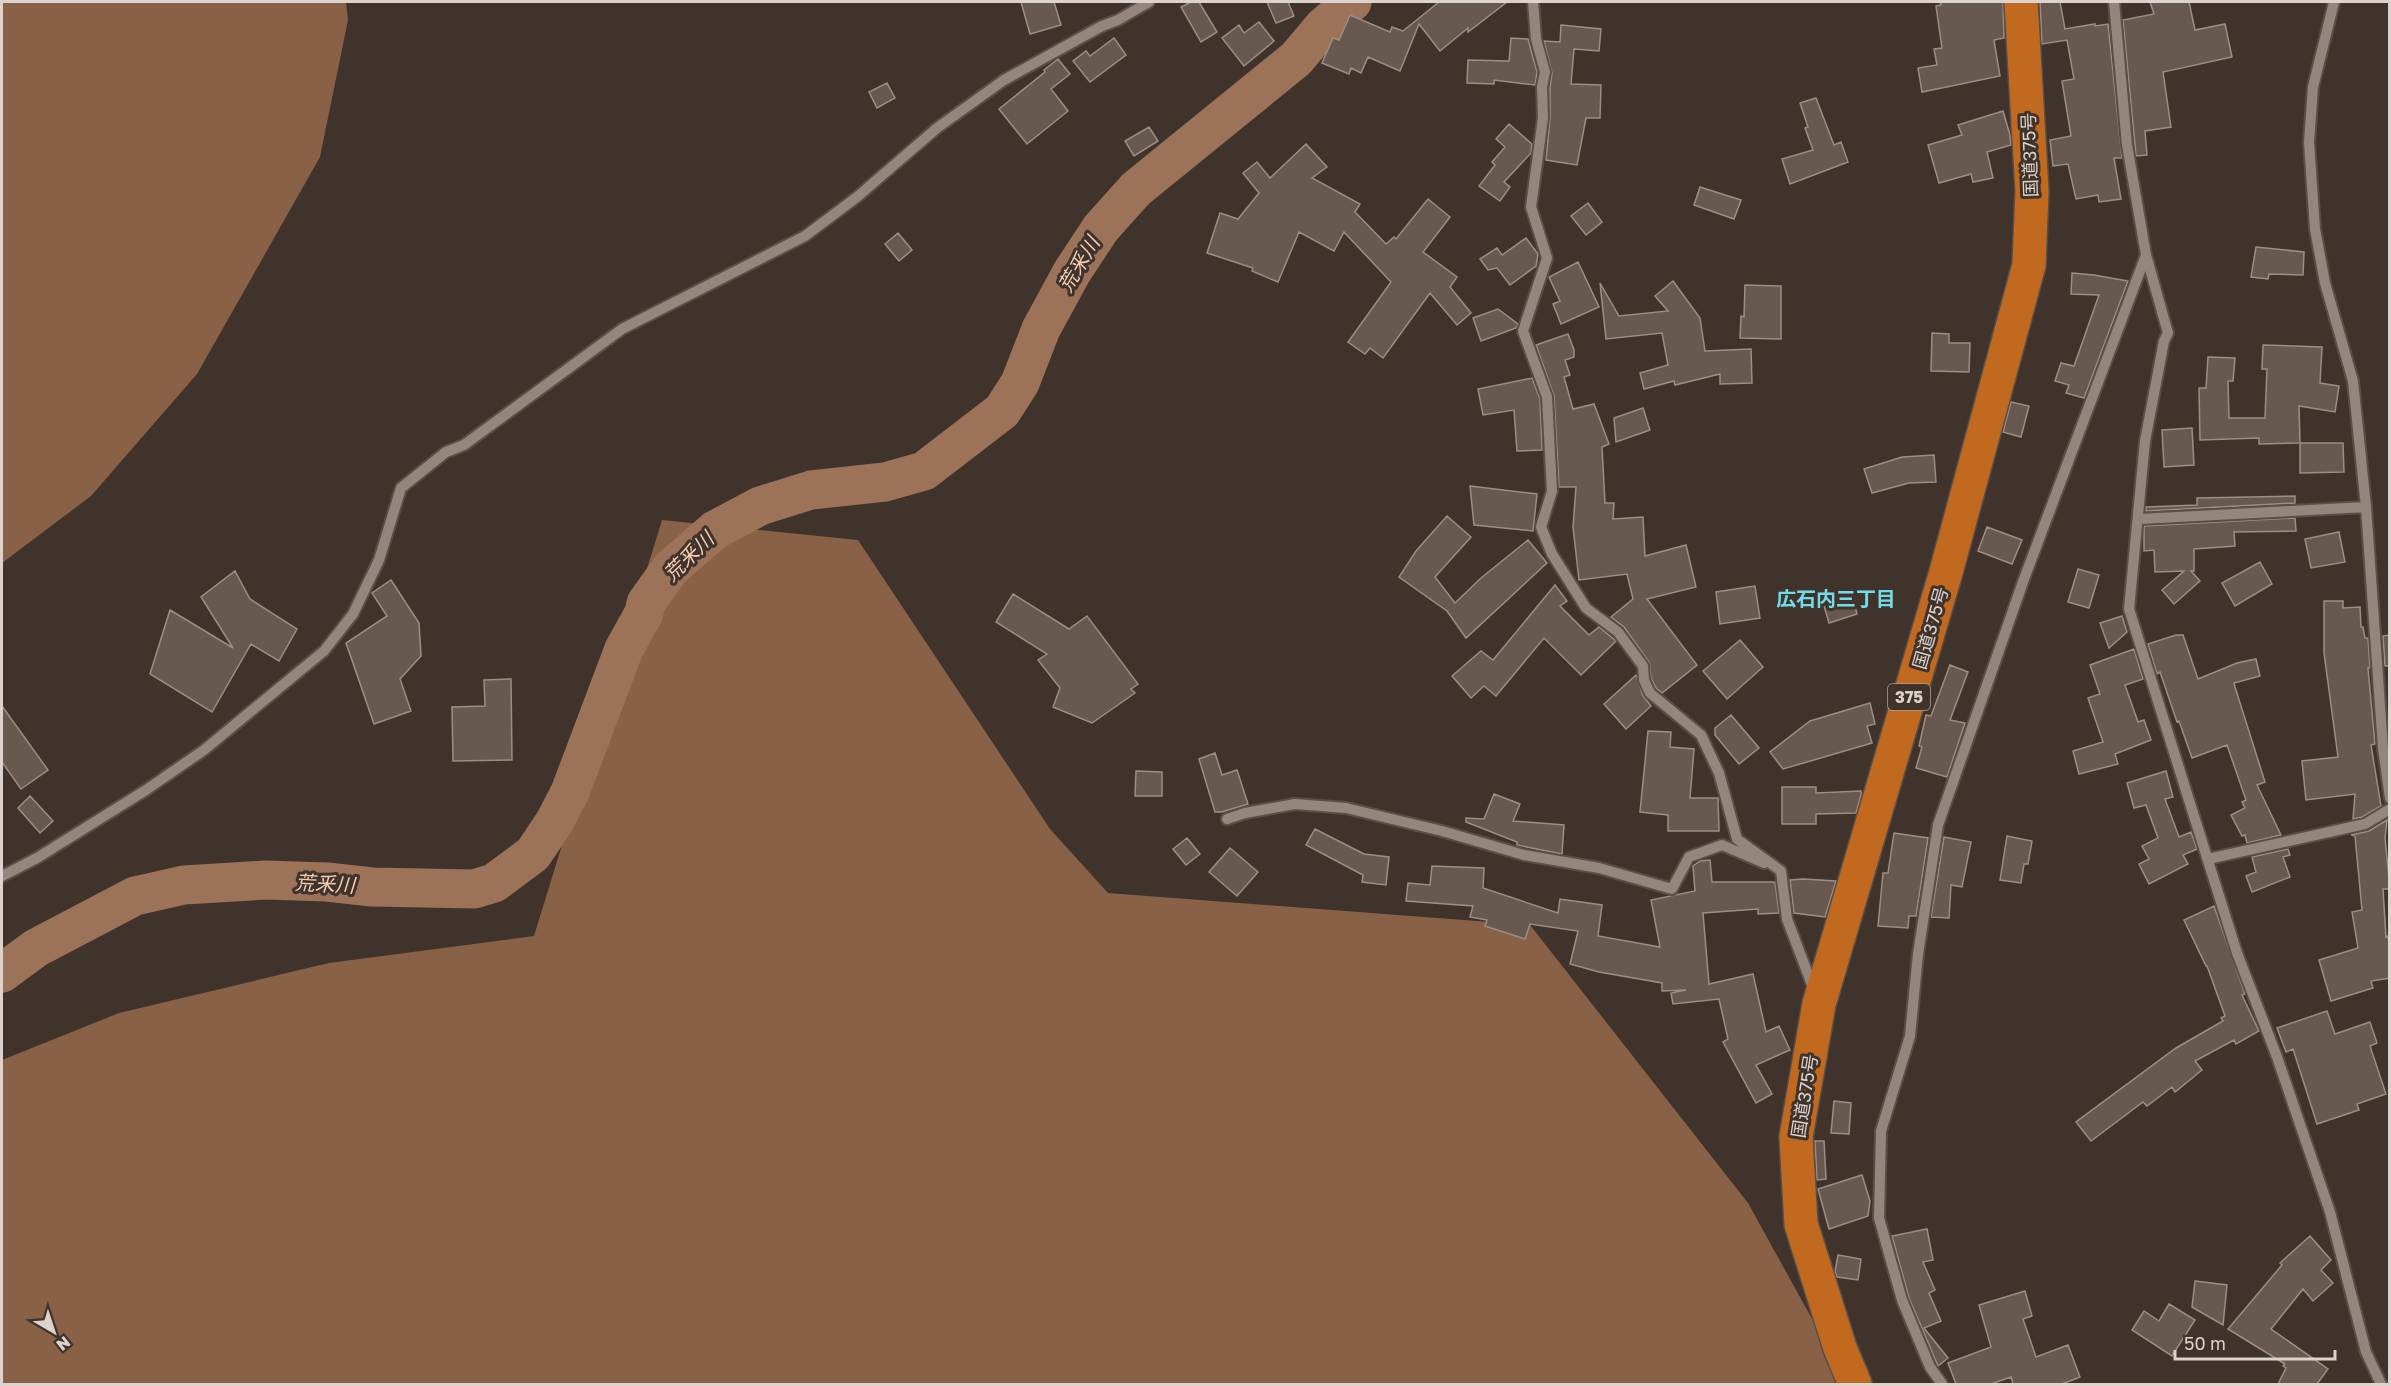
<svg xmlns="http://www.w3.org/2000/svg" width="2391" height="1386" font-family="'Golos Text','Noto Sans JP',sans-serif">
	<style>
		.forest { fill: #886147 }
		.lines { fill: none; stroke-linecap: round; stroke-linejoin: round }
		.river { stroke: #9c7359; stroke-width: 39 }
		.building { fill: #675950; stroke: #9d8e85; stroke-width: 1.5 }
		.minor-casing { stroke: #594f47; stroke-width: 14 }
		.highway-casing { stroke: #594f47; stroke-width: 36 }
		.minor { stroke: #95867d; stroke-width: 10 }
		.highway { stroke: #c26920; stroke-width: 33 }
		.labels { text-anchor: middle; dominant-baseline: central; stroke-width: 6; stroke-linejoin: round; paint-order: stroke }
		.shield { fill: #40332b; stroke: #ada39d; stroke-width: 1.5 }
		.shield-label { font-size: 16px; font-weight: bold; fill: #dcd3ce }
		.street-label { font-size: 18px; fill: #dcd3ce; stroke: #40332b }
		.water-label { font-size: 20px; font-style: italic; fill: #f6ceb5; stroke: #40332b }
		.neighbourhood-label { font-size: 20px; font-weight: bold; fill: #72dde8; stroke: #40332b }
	</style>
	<rect width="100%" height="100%" fill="#40332b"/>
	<path class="forest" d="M2 2H346L348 20 320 157 197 374 91 496 2 563Z
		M662 520 858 540 1050 829 1108 893 1530 925 1748 1203 1848 1384H2V1060L119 1013 329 963 534 936Z"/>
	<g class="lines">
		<path class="river" d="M2 973 36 948 135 896 184 885 266 880 327 882 372 887 474 889 494 883 533 854 555 821 570 792 624 649 644 613 646 603 671 568 715 530 760 506 811 490 885 482 924 471 1002 411 1020 383 1041 329 1072 272 1101 228 1136 189 1296 59 1323 27 1352 2"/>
	</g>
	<path class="building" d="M1021 2H1054L1061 25 1030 34Z
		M1191 2H1199L1217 32 1201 42 1181 7Z
		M1267 2H1288L1294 16 1276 23Z
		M1439 2H1507L1468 32V28L1440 51 1419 24 1400 71 1368 57 1361 73 1351 68 1349 74 1322 63 1333 38 1339 40 1350 15 1390 32 1392 27 1403 31Z
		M1940 2H2003L2004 38 1994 40 2000 76 1922 92 1918 68 1937 65 1934 49 1942 48 1936 6 1941 5Z
		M2040 2H2060L2065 29 2095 24V26L2108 24 2122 158H2114L2121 199 2099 202 2098 195 2076 199 2068 164 2053 166 2050 140 2071 136 2062 81 2074 79 2067 40 2042 44Z
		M2150 2H2189L2195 30 2225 24 2232 57 2163 72 2171 127 2145 131 2147 155 2136 156 2123 20 2154 14Z
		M1259 22 1274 41 1244 66 1222 38 1239 25 1244 33Z
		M1561 25 1601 29 1599 51 1574 49 1571 84 1601 85 1600 118H1586L1577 165 1546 160 1550 118V87L1552 73 1544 41 1560 42Z
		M1114 38 1126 55 1090 82 1073 61 1086 51 1090 56Z
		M1511 38 1528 39 1537 72 1535 85 1494 80V84L1467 83 1468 60 1509 61Z
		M1058 59 1070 74 1051 89 1068 111 1027 144 999 109 1045 72 1044 70Z
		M887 83 895 98 877 108 869 92Z
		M1816 98 1834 145 1841 142 1848 162 1790 184 1782 159 1813 150 1805 128 1808 127 1800 103Z
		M2003 111 2010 135 2011 145 1987 152 1993 178 1973 182 1971 174 1939 183 1928 145 1962 135 1958 125Z
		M1509 124 1532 144 1531 153 1504 182 1510 187 1500 201 1479 186 1495 165 1492 162 1505 147 1496 139Z
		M1149 127 1158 141 1134 156 1125 141Z
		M1306 144 1327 167 1312 178 1360 204 1355 212 1386 244 1394 237 1396 239 1428 199 1450 217 1423 252 1457 277 1450 287 1471 313 1457 325 1430 293 1383 358 1370 348 1365 354 1348 342 1391 282 1344 232 1334 251 1299 232 1278 282 1252 271 1253 268 1207 253 1220 213 1238 219 1259 193 1243 173 1257 162 1270 178Z
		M1700 187 1741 200 1734 219 1694 205Z
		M1588 203 1602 222 1586 235 1571 216Z
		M898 233 912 250 899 261 885 244Z
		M1526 238 1538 254 1536 266 1510 285 1497 268 1488 270 1480 259 1497 248 1502 255Z
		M2256 247 2304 252 2303 275 2269 274 2268 279 2251 277Z
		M1578 262 1599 307 1561 324 1553 304 1560 301 1549 277Z
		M2072 273 2094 275 2128 281 2084 398 2066 393 2069 385 2055 381 2061 363 2074 366 2099 295 2071 294Z
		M1673 281 1700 318 1705 351 1751 349 1752 383 1720 384V374L1675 385 1674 381 1644 389 1640 373 1668 365 1662 333 1606 339 1600 283 1619 316 1668 311 1655 296Z
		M1745 285 1781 286V339L1740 338 1741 316 1744 317Z
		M1498 309 1518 324 1516 328 1481 341 1473 318Z
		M1932 333 1949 334V343H1970L1969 372 1931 371Z
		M1568 334 1574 350V357L1565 360 1570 375 1564 377 1573 409 1594 404 1609 444 1602 447 1605 503H1614L1613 519 1643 517 1645 556 1686 545 1696 587 1647 599 1697 665 1662 693 1656 688 1651 678 1649 662 1624 627 1611 617 1633 599 1627 574 1579 580 1573 527 1576 487H1559L1554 396 1536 345Z
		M2263 345 2322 347 2320 383 2339 386 2335 412 2299 406 2300 443 2259 444V438L2200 440 2199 388H2206L2208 357 2235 358 2233 381H2228L2229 418H2265L2267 369H2262Z
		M1532 378 1540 399 1542 450 1517 451 1514 410 1483 415 1478 389Z
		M2011 402 2029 406 2021 437 2003 432Z
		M1643 408 1650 430 1616 442 1614 418Z
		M2192 428 2194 465 2164 467 2162 430Z
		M2300 443H2343L2344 472 2300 473Z
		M1934 455 1936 482 1909 483 1872 493 1864 469 1902 457Z
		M1470 486 1537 494 1533 531 1474 525Z
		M2295 496V503L2146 511V507L2197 505V498Z
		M1447 516 1471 537 1435 577 1455 603 1481 578 1528 540 1547 563 1466 638 1447 611 1399 577 1416 551Z
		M2295 518 2296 531 2234 532 2235 546 2194 549V571H2191L2200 581 2174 604 2162 590 2184 571 2155 572 2154 550 2144 551V526Z
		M1987 527 2022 540 2012 564 1978 551Z
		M2339 532 2345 562 2311 568 2305 539Z
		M2260 562 2272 584 2235 606 2222 583Z
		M2078 569 2099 575 2089 608 2068 602Z
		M235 571 250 599 297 629 279 661 251 644 212 712 150 674 170 610 233 648 201 597Z
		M391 580 419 623 421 656 400 679 411 711 374 724 346 643 387 616 372 593Z
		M1555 585 1567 601 1560 606 1589 635 1599 627 1616 641 1581 675 1544 638 1496 696 1484 686 1471 698 1452 676 1481 651 1493 660Z
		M1755 586 1760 618 1720 624 1716 592Z
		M1013 594 1069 629 1087 616 1138 684 1131 689 1135 693 1092 723 1053 707 1060 688 1038 660 1047 654 996 622Z
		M1853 598 1857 614 1829 623 1824 606Z
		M2324 601H2343V608L2360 607 2361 627H2363L2365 638H2368L2370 668H2368L2375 744 2371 745 2381 806 2362 817 2353 819 2355 794 2306 800 2302 761 2338 757 2324 653Z
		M2122 616 2127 632 2109 648 2100 623Z
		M2176 635H2183L2198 679 2237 663 2256 659 2260 676 2234 683 2235 687 2265 782 2257 785 2281 835 2247 843 2245 835 2242 836 2231 815 2245 808 2242 802 2246 800 2227 745 2192 758 2179 721 2177 722 2160 672 2157 674 2148 644Z
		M2390 635V666H2385L2383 636Z
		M1740 640 1763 667 1727 699 1703 671Z
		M2134 649 2143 679 2125 685 2138 722 2144 720 2151 740 2115 754 2118 764 2079 774 2073 751 2103 742 2088 698 2100 694 2090 665Z
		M1950 665 1968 672 1950 720 1965 723 1947 777 1916 768 1922 747 1919 746 1926 715 1931 716Z
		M1636 675 1643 696 1651 706 1626 729 1604 704Z
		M511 679 512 760 453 761 452 707 485 706 484 680Z
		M1870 703 1875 724 1867 726 1872 743 1783 769 1770 752 1810 721Z
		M2 706 48 770 21 789 2 762Z
		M1731 715 1759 748 1739 764 1715 735V728Z
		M1648 731 1671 732 1670 747 1694 749 1690 798H1718L1719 831H1668V815L1640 812Z
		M1215 753 1222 775 1237 770 1248 804 1222 812H1215L1199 759Z
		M1136 771 1162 772V796H1135Z
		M2166 771 2173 797 2165 799 2179 837 2191 832 2197 849 2183 855 2188 864 2149 884 2139 864 2149 859 2142 846 2158 838 2146 805 2134 808 2127 783Z
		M1782 787H1816V793L1861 791V795L1856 813 1816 814V824H1782Z
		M1494 794 1520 804 1513 821 1564 825 1562 854 1517 845V842L1466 822V818L1484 819Z
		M30 796 53 821 40 833 18 808Z
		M2387 820 2385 838 2390 889H2383L2386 937 2388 936 2390 950V978L2371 981 2373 988 2331 1001 2319 960 2358 948 2352 912 2362 910 2355 836 2351 835 2369 831Z
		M1315 829 1364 854 1389 857 1386 885 1362 882 1363 875 1306 845Z
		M1894 833 1928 838 1916 916H1909L1908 928 1878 926 1883 873H1888Z
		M2007 836 2032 841 2028 864H2024L2021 883 2000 880Z
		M1944 837 1971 842 1962 887 1951 885 1949 918 1931 917Z
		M1187 838 1200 854 1186 865 1173 849Z
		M1230 848 1258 872 1237 896 1209 872Z
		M2288 849 2290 855 2283 857 2290 877 2252 892 2246 876 2256 872 2252 857Z
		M1710 860 1712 882H1775L1779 913 1758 914V909L1703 913 1709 984 1753 974 1766 1032 1779 1026 1790 1050 1756 1065 1772 1094 1756 1103 1723 1042 1728 1039 1719 999 1673 1004 1671 993 1686 990 1662 991V983L1599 972 1570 964 1578 931 1530 924 1525 939 1485 926 1487 920 1470 917 1473 906 1406 901 1408 883 1430 885 1432 866 1484 868 1483 888 1558 913 1560 899 1602 905 1598 936 1660 947 1651 900 1695 891 1693 866 1700 861Z
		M1803 879 1836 881 1825 917 1794 913 1790 880Z
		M2214 906 2245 994 2242 995 2259 1031 2236 1044 2234 1040 2195 1061 2202 1070 2175 1092 2172 1087 2147 1106 2143 1102 2091 1141 2076 1122 2176 1048 2223 1021 2221 1018 2225 1016 2207 966H2206L2184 920Z
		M2327 1011 2335 1034 2370 1022 2377 1043 2370 1046 2386 1094 2357 1104 2359 1110 2317 1124 2293 1049 2286 1052 2277 1028Z
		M1834 1101 1851 1103 1849 1134 1831 1133Z
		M1815 1141H1824L1826 1179 1817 1180Z
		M1862 1175 1870 1201 1868 1216 1829 1229 1818 1189Z
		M1927 1229 1933 1260 1923 1262 1935 1290 1929 1293 1941 1321 1924 1328 1948 1358 1938 1366 1909 1298 1892 1236Z
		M2310 1236 2331 1260 2321 1270 2333 1283 2313 1301 2303 1289 2271 1329 2328 1369 2317 1384H2278L2286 1368 2283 1366 2285 1364 2228 1329 2282 1265 2280 1263Z
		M1838 1255 1861 1259 1858 1280 1837 1277 1835 1271Z
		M2195 1281 2227 1285 2223 1325 2192 1307Z
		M2025 1291 2032 1316 2023 1319 2036 1357 2068 1345 2080 1377 2062 1384H2013L2011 1377 1991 1384H1956L1948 1363 1991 1347 1979 1305Z
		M2169 1304 2195 1320 2172 1356 2132 1330 2144 1311 2159 1321Z"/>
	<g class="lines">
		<defs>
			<path id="minor" d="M1533 2 1536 39 1545 72 1542 87 1543 118 1531 207 1547 258 1523 331 1547 397 1552 491 1541 527 1552 554 1586 608 1618 632 1643 666 1644 680 1650 693 1701 735 1719 773 1737 839 1781 871 1787 919 1814 990
				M2114 2 2127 145 2146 255 2168 333 2164 341 2145 441 2129 609 2237 953 2277 1057 2330 1212 2366 1352 2381 1384
				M2334 2 2313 87 2309 142 2315 229 2325 283 2353 381 2366 507 2383 748 2390 798
				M2139 519 2366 507
				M1227 819 1245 813 1295 804 1346 808 1442 831 1524 855 1599 868 1672 889 1689 857 1722 845 1764 863
				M2208 859 2365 824 2390 809
				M2 876 37 858 146 790 204 750 324 651 353 614 379 560 401 488 446 452 464 445 622 329 805 236 857 197 937 128 1004 80 1102 26 1118 20 1149 2
				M1942 1384 1930 1367 1902 1300 1879 1218 1881 1131 1910 1036 1918 954 1938 825 2024 579 2146 255"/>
			<path id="highway" d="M1855 1384 1840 1348 1801 1224 1796 1137 1819 1004 1946 572 2029 265 2032 191 2021 2"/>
		</defs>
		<use href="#minor" class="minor-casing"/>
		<use href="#highway" class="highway-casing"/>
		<use href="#minor" class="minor"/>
		<use href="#highway" class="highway"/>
	</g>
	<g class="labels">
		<rect class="shield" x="1888" y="684" width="42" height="26" rx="4.5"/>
		<g class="shield-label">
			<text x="1909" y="697">375</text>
		</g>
		<g class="street-label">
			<text transform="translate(2029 155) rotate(-92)">国道375号</text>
			<text transform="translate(1930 628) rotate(-74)">国道375号</text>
			<text transform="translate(1804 1096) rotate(-81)">国道375号</text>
		</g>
		<g class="water-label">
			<text transform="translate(1078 264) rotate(-59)">荒釆川</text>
			<text transform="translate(688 556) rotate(-44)">荒釆川</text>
			<text transform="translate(325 883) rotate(3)">荒釆川</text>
		</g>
		<g class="neighbourhood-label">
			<text x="1836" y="598">広石内三丁目</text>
		</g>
	</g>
	<rect width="2391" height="1386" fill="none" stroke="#dcd3ce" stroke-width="6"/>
	<g transform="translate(54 1332) rotate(141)" stroke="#40332b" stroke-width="4.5" paint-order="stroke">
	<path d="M0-4.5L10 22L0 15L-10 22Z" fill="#dcd3ce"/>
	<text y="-9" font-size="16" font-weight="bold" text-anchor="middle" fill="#dcd3ce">N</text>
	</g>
	<path d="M2175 1350v9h160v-9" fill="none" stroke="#dcd3ce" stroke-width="3"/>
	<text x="2184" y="1350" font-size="18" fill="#dcd3ce" stroke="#40332b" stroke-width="4.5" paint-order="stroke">50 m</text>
</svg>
